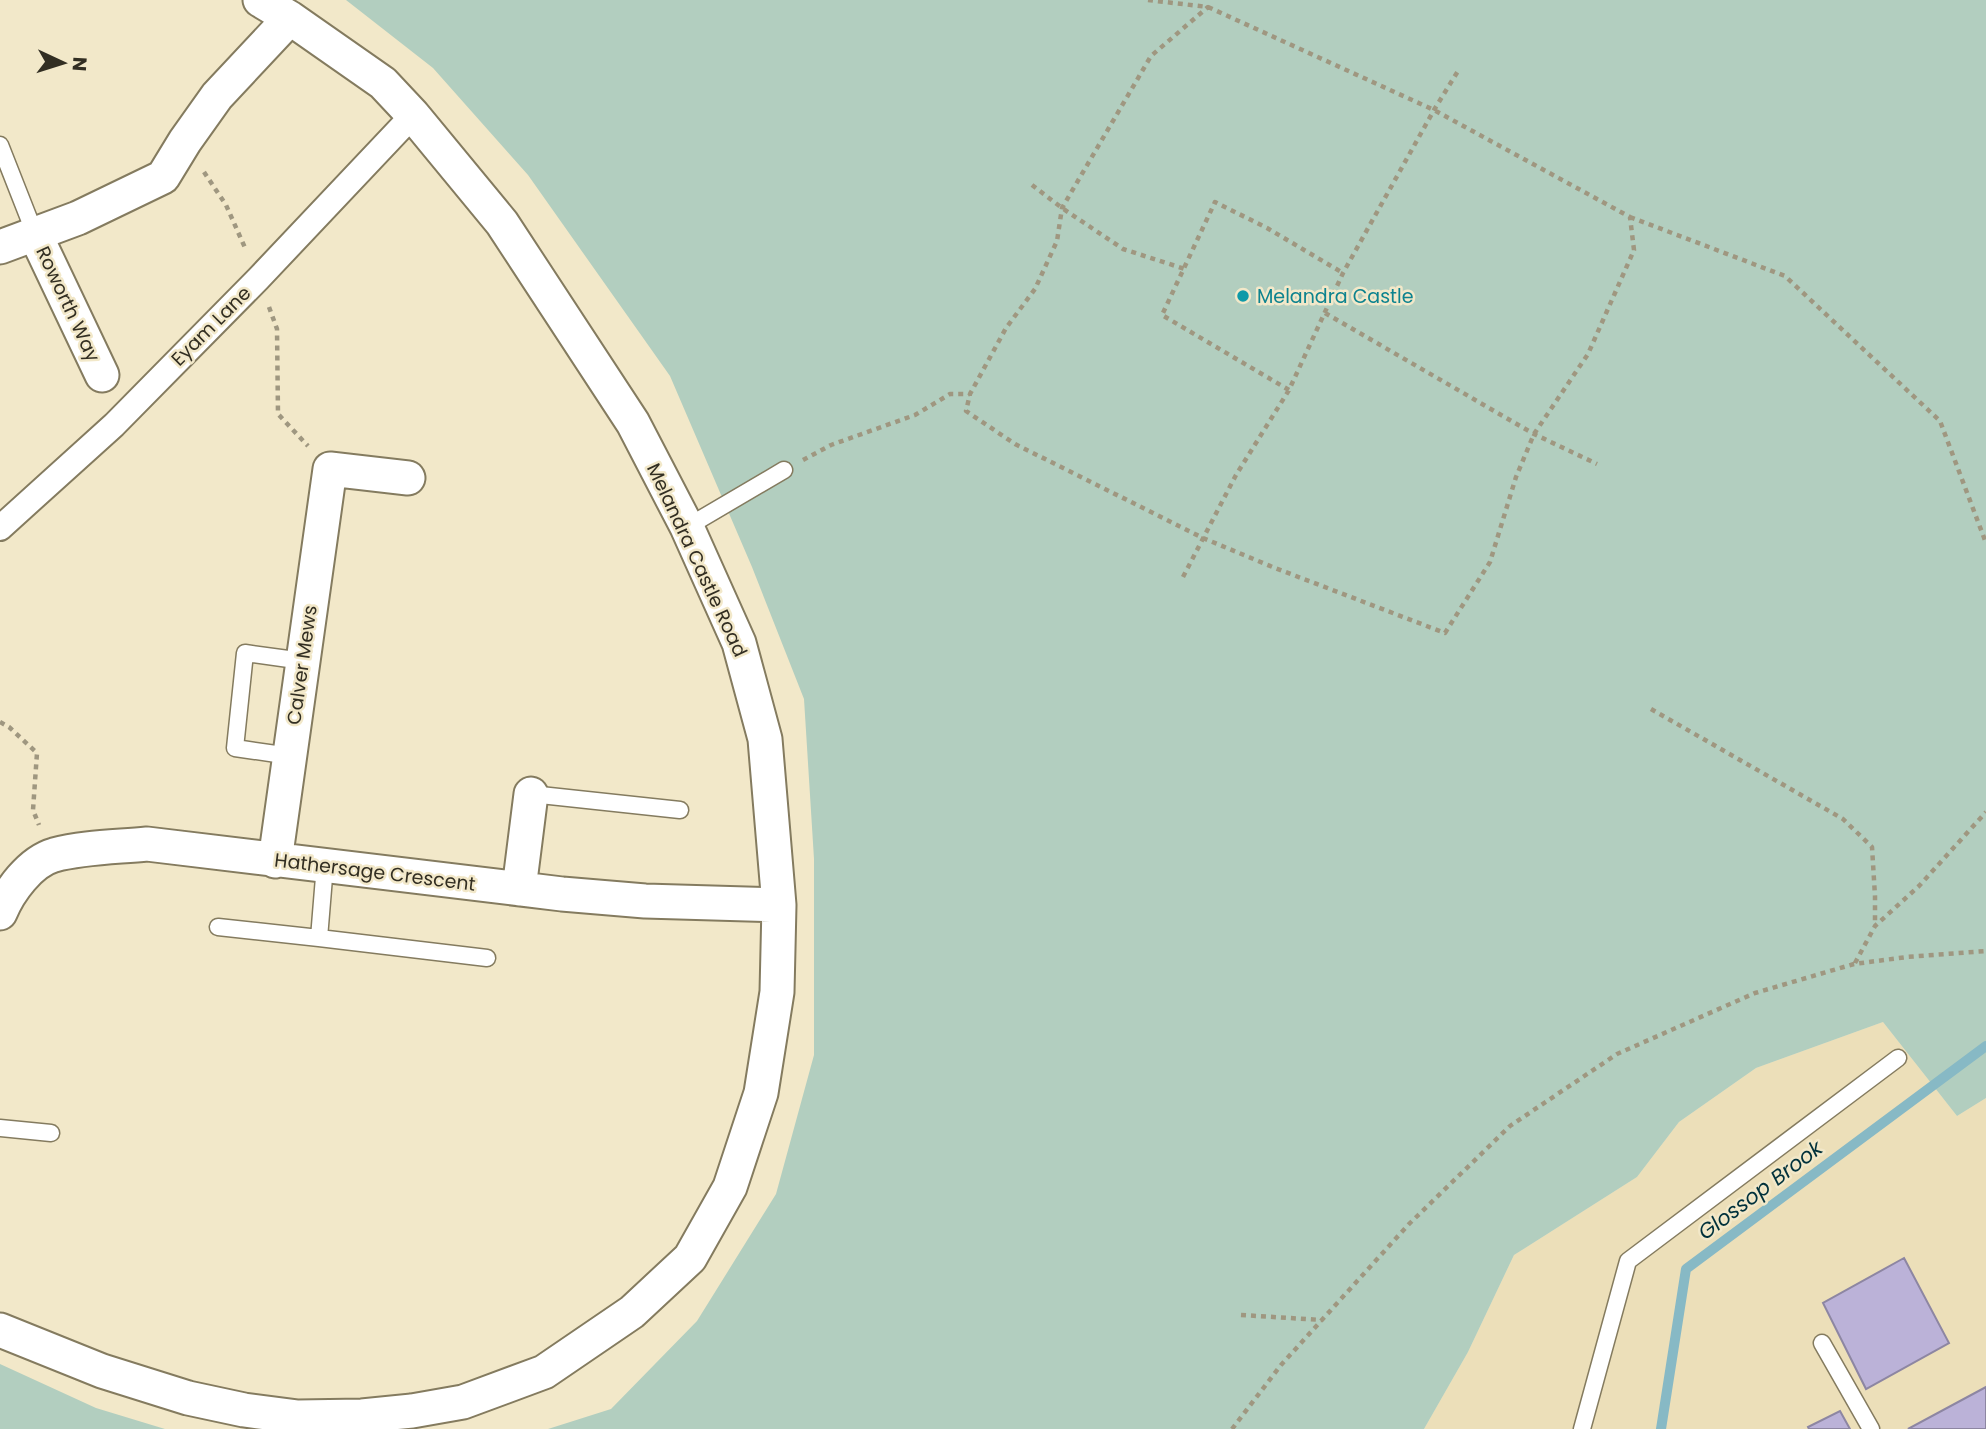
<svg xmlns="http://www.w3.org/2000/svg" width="1986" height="1429" font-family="Poppins,sans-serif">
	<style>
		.built { fill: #ecdfb9 }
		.green { fill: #b2cebf }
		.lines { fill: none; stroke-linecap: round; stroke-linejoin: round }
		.stream { stroke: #87b9c5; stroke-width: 10 }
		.building { fill: #bbb2d8; stroke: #8d86a2; stroke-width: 2 }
		.service-casing { stroke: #847b5f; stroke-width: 19 }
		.pedestrian-casing { stroke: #847b5f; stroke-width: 28 }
		.minor-casing { stroke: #847b5f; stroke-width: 37 }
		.path { stroke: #9f9780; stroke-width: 4.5; stroke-dasharray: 5 5; stroke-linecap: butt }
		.service { stroke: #fff; stroke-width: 16 }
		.pedestrian { stroke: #fff; stroke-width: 24 }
		.minor { stroke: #fff; stroke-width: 33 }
		.culture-dot { fill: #0f9aa8; stroke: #f2e8c9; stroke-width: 2.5 }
		.labels { text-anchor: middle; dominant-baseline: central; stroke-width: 5; stroke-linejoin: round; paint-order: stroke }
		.culture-label { font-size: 19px; fill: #0d838f; stroke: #f2e8c9; text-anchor: start }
		.street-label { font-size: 19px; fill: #322e22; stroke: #f2e8c9 }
		.water-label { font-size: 21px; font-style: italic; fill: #00313b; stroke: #f2e8c9 }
	</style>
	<rect width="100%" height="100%" fill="#f2e8c9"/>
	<path class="built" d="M1883 1022 1957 1116 1986 1098V1429H1424L1468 1352 1514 1255 1637 1177 1679 1122 1756 1068Z"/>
	<path class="green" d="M346 0H1986V1098L1957 1116 1883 1022 1756 1068 1679 1122 1637 1177 1514 1255 1468 1352 1424 1429H548L611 1409 697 1321 776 1194 814 1055V859L804 699 752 567 670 376 528 175 433 68Z
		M0 1364 96 1408 165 1429H0Z"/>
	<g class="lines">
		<path class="stream" d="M1661 1429 1686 1269 1986 1046"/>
	</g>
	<path class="building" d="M1904 1258 1949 1343 1866 1389 1823 1303Z
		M1986 1387V1429H1908Z
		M1840 1411 1850 1429H1809L1808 1427Z"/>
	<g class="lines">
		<defs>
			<path id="service" d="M0 145 35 234
				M687 527 784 470
				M290 756 235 748 245 653 303 661
				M531 794 680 810
				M325 865 319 938 487 958
				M218 927 319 938
				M0 1128 51 1133
				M1822 1343 1871 1429
				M1582 1429 1628 1261 1898 1058"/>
			<path id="pedestrian" d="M0 528 114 425 258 279 413 115"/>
			<path id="minor" d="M35 234 102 375
				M0 247 78 218 163 177 185 141 217 96 290 18
				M275 861 330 469 408 478
				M519 889 531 794
				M0 913C9 891 30 862 54 855 84 847 117 847 147 844L562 894 645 901 779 905
				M0 1330 102 1371 188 1398 244 1410 298 1417 362 1416 412 1411 463 1402 544 1372 632 1312 690 1258 730 1187 761 1093 777 992 779 905 765 739 739 643 687 527 633 423 502 223 413 115 383 83 290 18 260 0"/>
		</defs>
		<use href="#service" class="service-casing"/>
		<use href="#pedestrian" class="pedestrian-casing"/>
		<use href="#minor" class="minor-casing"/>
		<path class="path" d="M1148 0 1208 7
			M1208 7 1434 110 1630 217 1634 250 1588 354 1534 434 1516 477 1490 562 1445 633 1275 568 1203 538 1015 444 966 411 970 394 1006 328 1035 289 1057 241 1062 208 1151 56Z
			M204 172 226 205 246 250
			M1032 185 1062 208 1123 249 1185 269
			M1630 217 1785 276 1940 421 1986 543
			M269 307 277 329 278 414 308 446
			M1325 313 1534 434 1597 464
			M1289 390 1162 315 1215 202 1267 228 1343 273
			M803 460 831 445 915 415 950 394H970
			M1183 577 1236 475 1289 390 1343 273 1434 110 1458 71
			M1651 709 1843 819 1872 847 1875 896V926
			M0 722 9 727 37 753 33 810 39 825
			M1855 963 1875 926 1919 886 1986 812
			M1241 1315 1322 1320
			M1232 1429 1281 1365 1409 1224 1510 1126 1617 1054 1755 993 1854 964 1907 957 1986 951"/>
		<use href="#service" class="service"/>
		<use href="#pedestrian" class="pedestrian"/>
		<use href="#minor" class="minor"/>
	</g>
	<circle class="culture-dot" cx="1243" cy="296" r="7"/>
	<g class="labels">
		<g class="culture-label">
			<text x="1257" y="296">Melandra Castle</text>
		</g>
		<g class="street-label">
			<text transform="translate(68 304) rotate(65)">Roworth Way</text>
			<text transform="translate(211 326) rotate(-45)">Eyam Lane</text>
			<text transform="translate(697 560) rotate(65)">Melandra Castle Road</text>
			<text transform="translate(302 665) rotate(-82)">Calver Mews</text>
			<text transform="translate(375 872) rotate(7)">Hathersage Crescent</text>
		</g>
		<g class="water-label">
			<text transform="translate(1760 1190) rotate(-37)">Glossop Brook</text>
		</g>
	</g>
	<g transform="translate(63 63) rotate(94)" stroke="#f2e8c9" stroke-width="5" paint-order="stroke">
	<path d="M0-5L12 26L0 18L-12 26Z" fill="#322e22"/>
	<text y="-10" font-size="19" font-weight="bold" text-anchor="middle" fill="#322e22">N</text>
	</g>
</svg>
